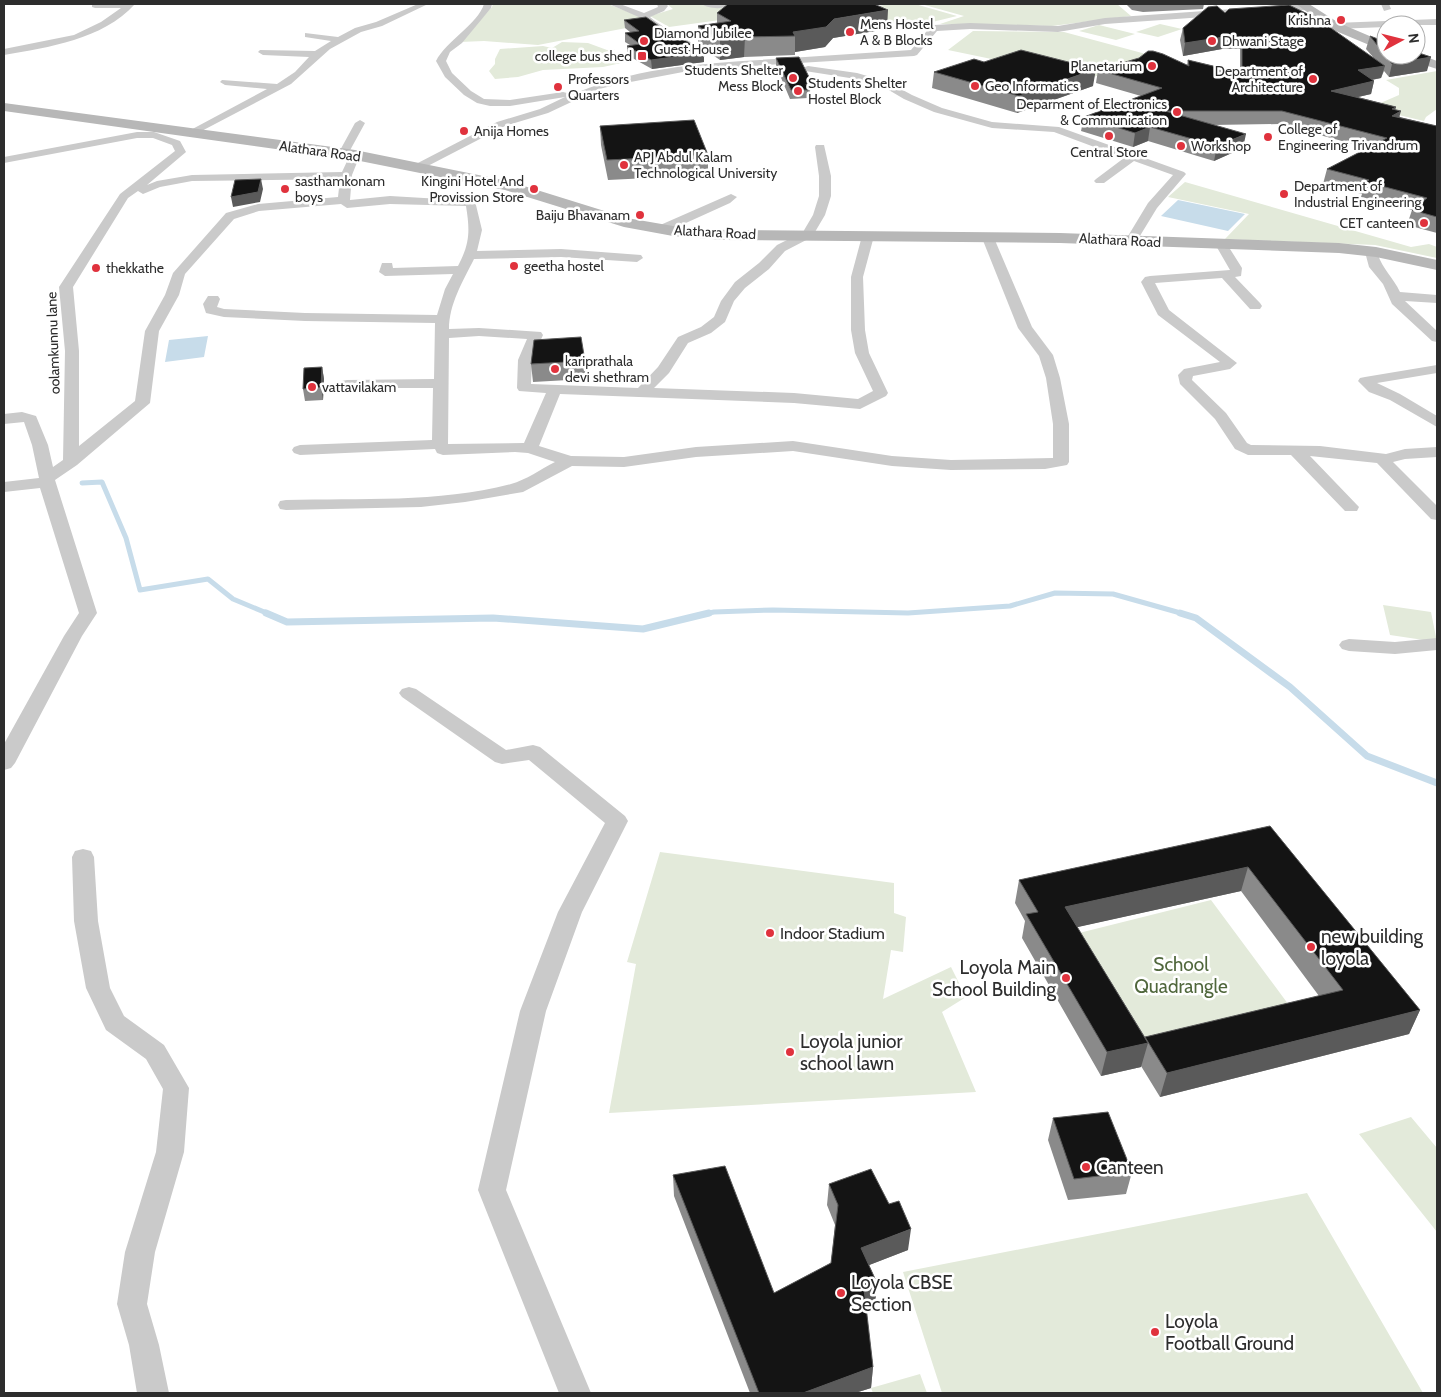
<svg xmlns="http://www.w3.org/2000/svg" width="1441" height="1397" font-family="Cabin,sans-serif">
	<style>
		.green { fill: #e3eada }
		.water { fill: #c7dcea }
		.lines { fill: none; stroke-linecap: round; stroke-linejoin: round }
		.stream-far1 { stroke: #c7dcea; stroke-width: 5 }
		.stream { stroke: #c7dcea; stroke-width: 7 }
		.street { fill: #cacaca; fill-rule: evenodd }
		.secondary { fill: #b7b7b7; fill-rule: evenodd }
		.wall { fill: #8a8a8a; fill-rule: evenodd }
		.shaded-wall { fill: #5a5a5a }
		.building { fill: #141414; stroke: #5a5a5a }
		.poi-dot { fill: #e0323d; stroke: #fff; stroke-width: 2 }
		.labels { text-anchor: middle; dominant-baseline: central; stroke-width: 5; stroke-linejoin: round; paint-order: stroke }
		.far-poi-label { font-size: 14px; fill: #2d2d2d; stroke: #fff; text-anchor: start }
		.far-street-label { font-size: 14px; fill: #2d2d2d; stroke: #fff }
		.poi-label { font-size: 16px; fill: #2d2d2d; stroke: #fff; text-anchor: start }
		.near-poi-label { font-size: 19px; fill: #2d2d2d; stroke: #fff; text-anchor: start }
		.near-park-label { font-size: 19px; fill: #50673c; stroke: #fff }
	</style>
	<rect width="100%" height="100%" fill="#fff"/>
	<path class="green" d="M493 4H608L639 16 647 24 538 45 484 41 460 42 492 7Z
		M667 4H803L742 17 669 27 650 16 673 9Z
		M889 4H915L957 16 916 26 891 23 859 10Z
		M921 4H1117L1131 16 1052 26 940 24 964 16Z
		M1160 24 1182 29 1158 37 1136 32Z
		M1099 25 1135 34 1116 40 1079 31Z
		M973 31 1064 32 1157 57 1087 79 948 50Z
		M562 42 588 43 607 50 615 49 597 55 620 53 630 61 603 67 543 70 518 77 495 79 489 71 495 64V59L500 49 543 46 552 48Z
		M1437 71V109L1426 117 1424 121 1369 108 1399 95V88L1386 80Z
		M1185 182 1411 247 1429 244 1437 247V258L1375 245 1225 239 1249 214 1168 197Z
		M1383 605 1431 612 1437 642 1390 635Z
		M660 852 894 883V913L906 917 903 952 891 950 883 999 951 967 966 997 942 1012 976 1092 609 1113 636 964 627 962Z
		M1211 900 1297 1016 1143 1052 1071 935Z
		M1411 1117 1437 1148V1232L1359 1134Z
		M1307 1193 1423 1393H942L903 1272Z
		M920 1374 927 1393H873L871 1388Z"/>
	<path class="water" d="M1178 200 1245 214 1228 231 1161 216Z
		M208 336 204 357 165 362 169 340Z"/>
	<g class="lines">
		<path class="stream-far1" d="M82 483 102 482 126 538 140 590 208 579 233 599 269 614
			M704 614 714 612 773 610 908 613 1010 606 1055 593 1113 594 1184 614"/>
		<path class="stream" d="M266 613 287 622 493 618 643 629 709 613
			M1180 613 1196 618 1290 687 1367 756 1437 783"/>
		<path class="street" d="M92 4H135C102 40 49 47 4 55V49L74 35 101 22 121 8H95L92 7Z
			M418 4H428L382 26 361 32 330 49 291 84 194 135 190 136 185 133 267 89 225 85 220 82 222 80 277 84 295 72 309 57 263 55 258 52 260 50 315 51 331 41 305 37V33L338 37 355 28 376 22Z
			M484 4H492L491 8 462 43 450 52 446 61 452 73 471 91 484 99 510 100 563 92 567 93V97C631 67 705 63 775 59 820 56 866 53 911 50L931 26 934 25 970 23 1058 26 1105 18 1306 4 1310 7 1306 10 1105 24 1058 32 970 29 937 31 917 55 914 56 718 68 683 72 620 84 599 89 548 113 505 126 422 169H414L412 167 414 165 497 122 540 109 565 97 510 106H490L477 103 464 95 445 77 436 61C446 41 478 24 484 4Z
			M609 4H620L644 13 658 7 657 4H666L668 6 664 11 650 17C667 32 691 38 707 55L702 58 699 57 674 40 653 29 641 18Z
			M702 4H723L726 6C721 10 707 8 702 4Z
			M1381 4H1389L1391 9 1384 11Z
			M1437 19V25H1386V27L1335 29 1331 26 1335 23Z
			M808 66 857 73 888 82 912 95 942 108 992 122 1059 127 1184 172 1186 174 1157 208 1135 244H1127L1125 241 1148 203 1173 175 1134 161 1104 183H1096L1094 181 1096 179 1124 158 1054 132 992 128 934 112 904 99 882 86 856 79 805 71V67Z
			M360 120 365 123 348 154 347 156H339L338 154 355 123Z
			M137 132H154L180 141 186 152 147 185 157 181 192 175 342 172 350 155 355 152 360 155 352 175 350 200 390 196 475 201 482 230 477 251 561 249 641 255 643 258 637 262 561 257 474 259C463 281 449 304 449 329L479 328 541 332 543 335 532 360 531 384 638 388 658 367 678 337 701 327 714 317 721 301 735 282 759 263 777 245 803 232 813 215 819 196V176L815 147 816 145H824L831 176V196L825 215 812 237 785 251 769 269 745 288 734 301 725 322 711 333 688 343 669 373 654 388 794 393 858 399 873 391 855 353 851 330V277L862 236 868 232 874 236 863 277 865 330 869 353 888 393 886 396 860 409 794 403 560 394 539 446 571 456 624 457 696 447 793 441 892 456 951 460 1053 458V424L1046 378 1039 356 1018 328 982 238 988 234 994 238 1032 327 1053 355 1060 378 1069 424V462L1067 465 1045 469 951 470 892 466 793 451 696 457 624 467 572 466 523 492 465 502 421 507 286 510 280 509 278 505 280 501 286 500C360 498 439 503 511 484 526 480 541 469 555 462L528 453 515 452 443 455 437 453 435 449 300 455 294 453 292 450 294 447 300 445 432 440 433 388H347L342 387 340 384 342 381 347 380 434 379 435 323 305 321 224 317 206 313 203 304 208 296H218L220 299 217 307 224 309 305 313 437 315 445 289 453 274 385 276 379 272 382 263H392L393 268 458 266C470 243 470 231 466 206L390 204 347 208 341 204 259 211 234 219 185 274 179 295 159 331 150 403 77 465 55 480 97 613 82 636 15 763 11 768 4 770V744L64 636 79 613 40 488 4 492V482L39 478 32 445 24 422 4 424V414L22 412 36 416 48 445 53 467 63 460 65 351 59 287 120 194 175 151 172 145 153 138H137L4 163V157ZM340 179 338 197 258 204 226 213 173 273 165 295 145 331 135 401 79 446V351L73 287 128 198 138 191 143 194 160 187 192 181ZM479 336 527 339 518 360 517 388 519 391 546 393 524 443 448 444 449 338Z
			M731 194 737 197 730 203 666 232 662 233 656 229 658 226Z
			M1221 240 1225 241 1242 268 1241 276 1235 277 1260 303 1262 306 1260 309H1250L1222 278 1155 283 1169 310 1237 363 1230 369 1193 376 1192 380 1226 413 1247 443 1251 445 1320 446 1386 454 1405 449 1437 447V457L1405 459 1393 462 1437 506V520L1431 519 1377 463 1310 456 1359 507 1357 511H1345L1291 455H1248L1235 449 1215 419 1180 384 1178 375 1184 369 1220 362 1158 315 1141 282 1145 277 1150 276 1230 270 1215 244Z
			M1371 248 1377 252C1382 269 1393 277 1400 292L1437 295V303L1405 301 1437 331V342L1432 341 1392 304 1383 284 1369 267 1365 252Z
			M1437 365V373L1377 383 1400 394 1437 416V427L1390 400 1369 392 1358 381 1360 378 1365 377Z
			M1437 638V650L1395 654 1349 651 1342 649 1339 645 1342 641 1349 639 1395 642Z
			M409 687 416 689 506 750 533 745 540 747 625 816 628 821 582 912 546 1011 506 1190 591 1393H559L478 1190 520 1011 558 912 605 823 529 760 502 764 495 762 402 697 399 693 402 689Z
			M83 849 91 851 94 857 98 921 110 988 124 1016 164 1045 189 1088 184 1152 155 1252 147 1304 159 1345 169 1393H137L129 1345 117 1304 125 1252 156 1152 163 1089 146 1059 106 1030 86 988 74 921 72 857 75 851Z"/>
		<path class="secondary" d="M1296 4H1309L1339 23 1386 43V52L1331 29Z
			M1416 53 1437 61V69L1403 58 1402 55H1416Z
			M4 103 355 150 508 181 627 218 673 226 725 230 1060 233 1339 243 1376 247 1437 260V270L1376 257 1339 253 1060 243 725 240 673 236 624 227 505 190 355 160 4 111Z"/>
	</g>
	<path class="wall" d="M1126 4H1204L1203 9 1143 12 1132 10Z
		M717 13 887 29 833 38 825 47 795 52V55L744 57 720 60 698 45V26L717 23Z
		M1225 13 1373 57 1366 49 1370 36 1427 71 1389 77 1384 71 1381 78 1372 80 1374 81 1371 94 1358 97 1396 107 1395 110 1400 117 1437 126V233L1407 225 1412 210 1361 197 1362 194 1323 184 1327 169 1368 148 1279 124 1212 125 1243 148 1214 161 1148 141 1133 147 1081 131 1084 117 1141 96 1096 83 1098 70 1187 65 1188 60 1240 72V49H1222L1183 56 1180 40 1183 28Z
		M624 20 704 62 652 69 627 55V46L630 45 625 42V33L630 32 625 28Z
		M776 58 811 81 810 92H808V98L790 99 776 66Z
		M984 62 1093 86 1017 113 932 88 934 72Z
		M600 126 708 155V175L608 180 601 145Z
		M585 361 586 379 533 382 531 364Z
		M322 367 324 379 323 400 305 401 303 389Z
		M1270 826 1420 1010 1409 1034 1160 1097 1141 1066V1067L1101 1076 1022 938 1025 921 1015 903 1019 880ZM1241 891 1319 996 1145 1037 1077 927Z
		M1053 1118 1132 1172 1126 1194 1068 1200 1048 1140Z
		M673 1175 774 1293 831 1263 835 1225 827 1205 829 1184 908 1250 869 1265 877 1283 875 1304 866 1308 873 1367 871 1388 855 1393H750L674 1196Z"/>
	<path class="shaded-wall" d="M888 10 887 29 833 38 825 47 795 52V36L793 32 834 19Z
		M745 37 744 57 720 60V40Z
		M1224 37 1222 49 1183 56 1185 43Z
		M704 53V62L652 69 651 60Z
		M1431 57 1427 71 1389 77 1392 64Z
		M1385 66 1381 78 1354 83 1358 70Z
		M1096 69 1093 86 1017 113 1019 96Z
		M1374 81 1371 94 1328 104 1331 91Z
		M1396 107 1393 115 1401 111 1397 125 1388 129 1392 109Z
		M1150 127 1148 141 1133 147 1135 133Z
		M1246 134 1243 148 1214 161 1217 146Z
		M261 179 263 189 260 202 233 207 231 197Z
		M322 367 324 379 323 400 321 387Z
		M1248 867 1241 891 1060 931 1065 907Z
		M1420 1010 1409 1034 1160 1097 1167 1073Z
		M1148 1043 1141 1067 1101 1076 1107 1052Z
		M911 1229 908 1250 859 1269 861 1248Z
		M877 1283 875 1304 862 1310 864 1289Z
		M873 1367 871 1388 855 1393H803Z"/>
	<path class="building" d="M728 4H874L888 10 834 19 826 27 793 32 795 36 745 37 720 40 698 26 731 21 717 13Z
		M1289 5 1318 19 1385 66 1358 70 1374 81 1331 91 1396 107 1392 109 1401 111 1392 116 1437 126V217L1412 210 1427 198 1366 182 1369 180 1327 169 1387 138 1282 111H1165L1246 134 1217 146 1150 127 1135 133 1084 117 1162 88 1098 70 1139 58 1148 51H1153L1163 54 1189 66 1188 60 1242 73V37H1224L1185 43 1183 28 1208 7 1217 6 1225 13 1229 9Z
		M646 17 679 40 683 39 704 53 651 60 627 46 640 44 625 33 639 31 624 20Z
		M1370 36 1386 42V55H1416V52L1431 57 1392 64Z
		M1021 50 1096 69 1019 96 934 72 974 59 984 62Z
		M799 57 811 81H809L810 84H806L808 90H791L776 58Z
		M694 120 708 155 607 160 600 126Z
		M261 179 258 192 231 197 235 180Z
		M581 337 585 361 531 364 534 340Z
		M322 367 321 387 303 389 304 368Z
		M1270 826 1420 1010 1167 1073 1145 1037 1343 990 1248 867 1065 907 1148 1043 1107 1052 1026 914 1038 912 1019 880Z
		M1108 1112 1132 1172 1074 1179 1053 1118Z
		M725 1166 774 1293 831 1263 838 1205 829 1184 871 1169 889 1204 899 1201 911 1229 861 1248 877 1283 864 1289 873 1367 803 1393H759L673 1175Z"/>
	<g class="poi-dot">
		<circle cx="1341" cy="20" r="5"/>
		<circle cx="850" cy="32" r="5"/>
		<circle cx="644" cy="41" r="5"/>
		<circle cx="1212" cy="41" r="5"/>
		<rect x="637" y="51" width="10" height="10" rx="2.5"/>
		<circle cx="1152" cy="66" r="5"/>
		<circle cx="793" cy="78" r="5"/>
		<circle cx="1313" cy="79" r="5"/>
		<circle cx="975" cy="86" r="5"/>
		<circle cx="558" cy="87" r="5"/>
		<circle cx="798" cy="91" r="5"/>
		<circle cx="1177" cy="112" r="5"/>
		<circle cx="464" cy="131" r="5"/>
		<circle cx="1109" cy="136" r="5"/>
		<circle cx="1268" cy="137" r="5"/>
		<circle cx="1181" cy="146" r="5"/>
		<circle cx="624" cy="165" r="5"/>
		<circle cx="285" cy="189" r="5"/>
		<circle cx="534" cy="189" r="5"/>
		<circle cx="1284" cy="194" r="5"/>
		<circle cx="640" cy="215" r="5"/>
		<circle cx="1424" cy="223" r="5"/>
		<circle cx="514" cy="266" r="5"/>
		<circle cx="96" cy="268" r="5"/>
		<circle cx="555" cy="369" r="5"/>
		<circle cx="312" cy="387" r="5"/>
		<circle cx="770" cy="933" r="5"/>
		<circle cx="1311" cy="947" r="5"/>
		<circle cx="1066" cy="978" r="5"/>
		<circle cx="790" cy="1052" r="5"/>
		<circle cx="1086" cy="1167" r="5"/>
		<circle cx="841" cy="1293" r="5"/>
		<circle cx="1155" cy="1332" r="5"/>
	</g>
	<g class="labels">
		<g class="far-poi-label">
			<text x="1331" y="20" text-anchor="end">Krishna</text>
			<text x="860" y="24">Mens Hostel<tspan x="860" dy="16">A &amp; B Blocks</tspan></text>
			<text x="654" y="33">Diamond Jubilee<tspan x="654" dy="16">Guest House</tspan></text>
			<text x="1222" y="41">Dhwani Stage</text>
			<text x="632" y="56" text-anchor="end">college bus shed</text>
			<text x="1142" y="66" text-anchor="end">Planetarium</text>
			<text x="783" y="70" text-anchor="end">Students Shelter<tspan x="783" dy="16">Mess Block</tspan></text>
			<text x="1303" y="71" text-anchor="end">Department of<tspan x="1303" dy="16">Architecture</tspan></text>
			<text x="568" y="79">Professors<tspan x="568" dy="16">Quarters</tspan></text>
			<text x="808" y="83">Students Shelter<tspan x="808" dy="16">Hostel Block</tspan></text>
			<text x="985" y="86">Geo Informatics</text>
			<text x="1167" y="104" text-anchor="end">Deparment of Electronics<tspan x="1167" dy="16">&amp; Communication</tspan></text>
			<text x="1278" y="129">College of<tspan x="1278" dy="16">Engineering Trivandrum</tspan></text>
			<text x="474" y="131">Anija Homes</text>
			<text x="1191" y="146">Workshop</text>
			<text x="1109" y="152" text-anchor="middle">Central Store</text>
			<text x="634" y="157">APJ Abdul Kalam<tspan x="634" dy="16">Technological University</tspan></text>
			<text x="295" y="181">sasthamkonam<tspan x="295" dy="16">boys</tspan></text>
			<text x="524" y="181" text-anchor="end">Kingini Hotel And<tspan x="524" dy="16">Provission Store</tspan></text>
			<text x="1294" y="186">Department of<tspan x="1294" dy="16">Industrial Engineering</tspan></text>
			<text x="630" y="215" text-anchor="end">Baiju Bhavanam</text>
			<text x="1414" y="223" text-anchor="end">CET canteen</text>
			<text x="524" y="266">geetha hostel</text>
			<text x="106" y="268">thekkathe</text>
			<text x="565" y="361">kariprathala<tspan x="565" dy="16">devi shethram</tspan></text>
			<text x="322" y="387">vattavilakam</text>
		</g>
		<g class="far-street-label">
			<text transform="translate(320 151) rotate(8)">Alathara Road</text>
			<text transform="translate(715 232) rotate(3)">Alathara Road</text>
			<text transform="translate(1120 240) rotate(3)">Alathara Road</text>
			<text transform="translate(53 343) rotate(-92)">oolamkunnu lane</text>
		</g>
		<g class="poi-label">
			<text x="780" y="933">Indoor Stadium</text>
		</g>
		<g class="near-poi-label">
			<text x="1321" y="936">new building<tspan x="1321" dy="22">loyola</tspan></text>
			<text x="1056" y="967" text-anchor="end">Loyola Main<tspan x="1056" dy="22">School Building</tspan></text>
			<text x="800" y="1041">Loyola junior<tspan x="800" dy="22">school lawn</tspan></text>
			<text x="1096" y="1167">Canteen</text>
			<text x="851" y="1282">Loyola CBSE<tspan x="851" dy="22">Section</tspan></text>
			<text x="1165" y="1321">Loyola<tspan x="1165" dy="22">Football Ground</tspan></text>
		</g>
		<g class="near-park-label">
			<text x="1181" y="964">School<tspan x="1181" dy="22">Quadrangle</tspan></text>
		</g>
	</g>
	<rect width="1441" height="1397" fill="none" stroke="#2d2d2d" stroke-width="10"/>
	<g transform="translate(1401 40) rotate(83)"><circle r="24" fill="#ffffff" stroke="#ababab"/>
	<path d="M0-4L9 19L0 12L-9 19Z" fill="#e0323d"/>
	<text y="-8" font-size="14" font-weight="bold" text-anchor="middle" fill="#2d2d2d">N</text>
	</g>
</svg>
